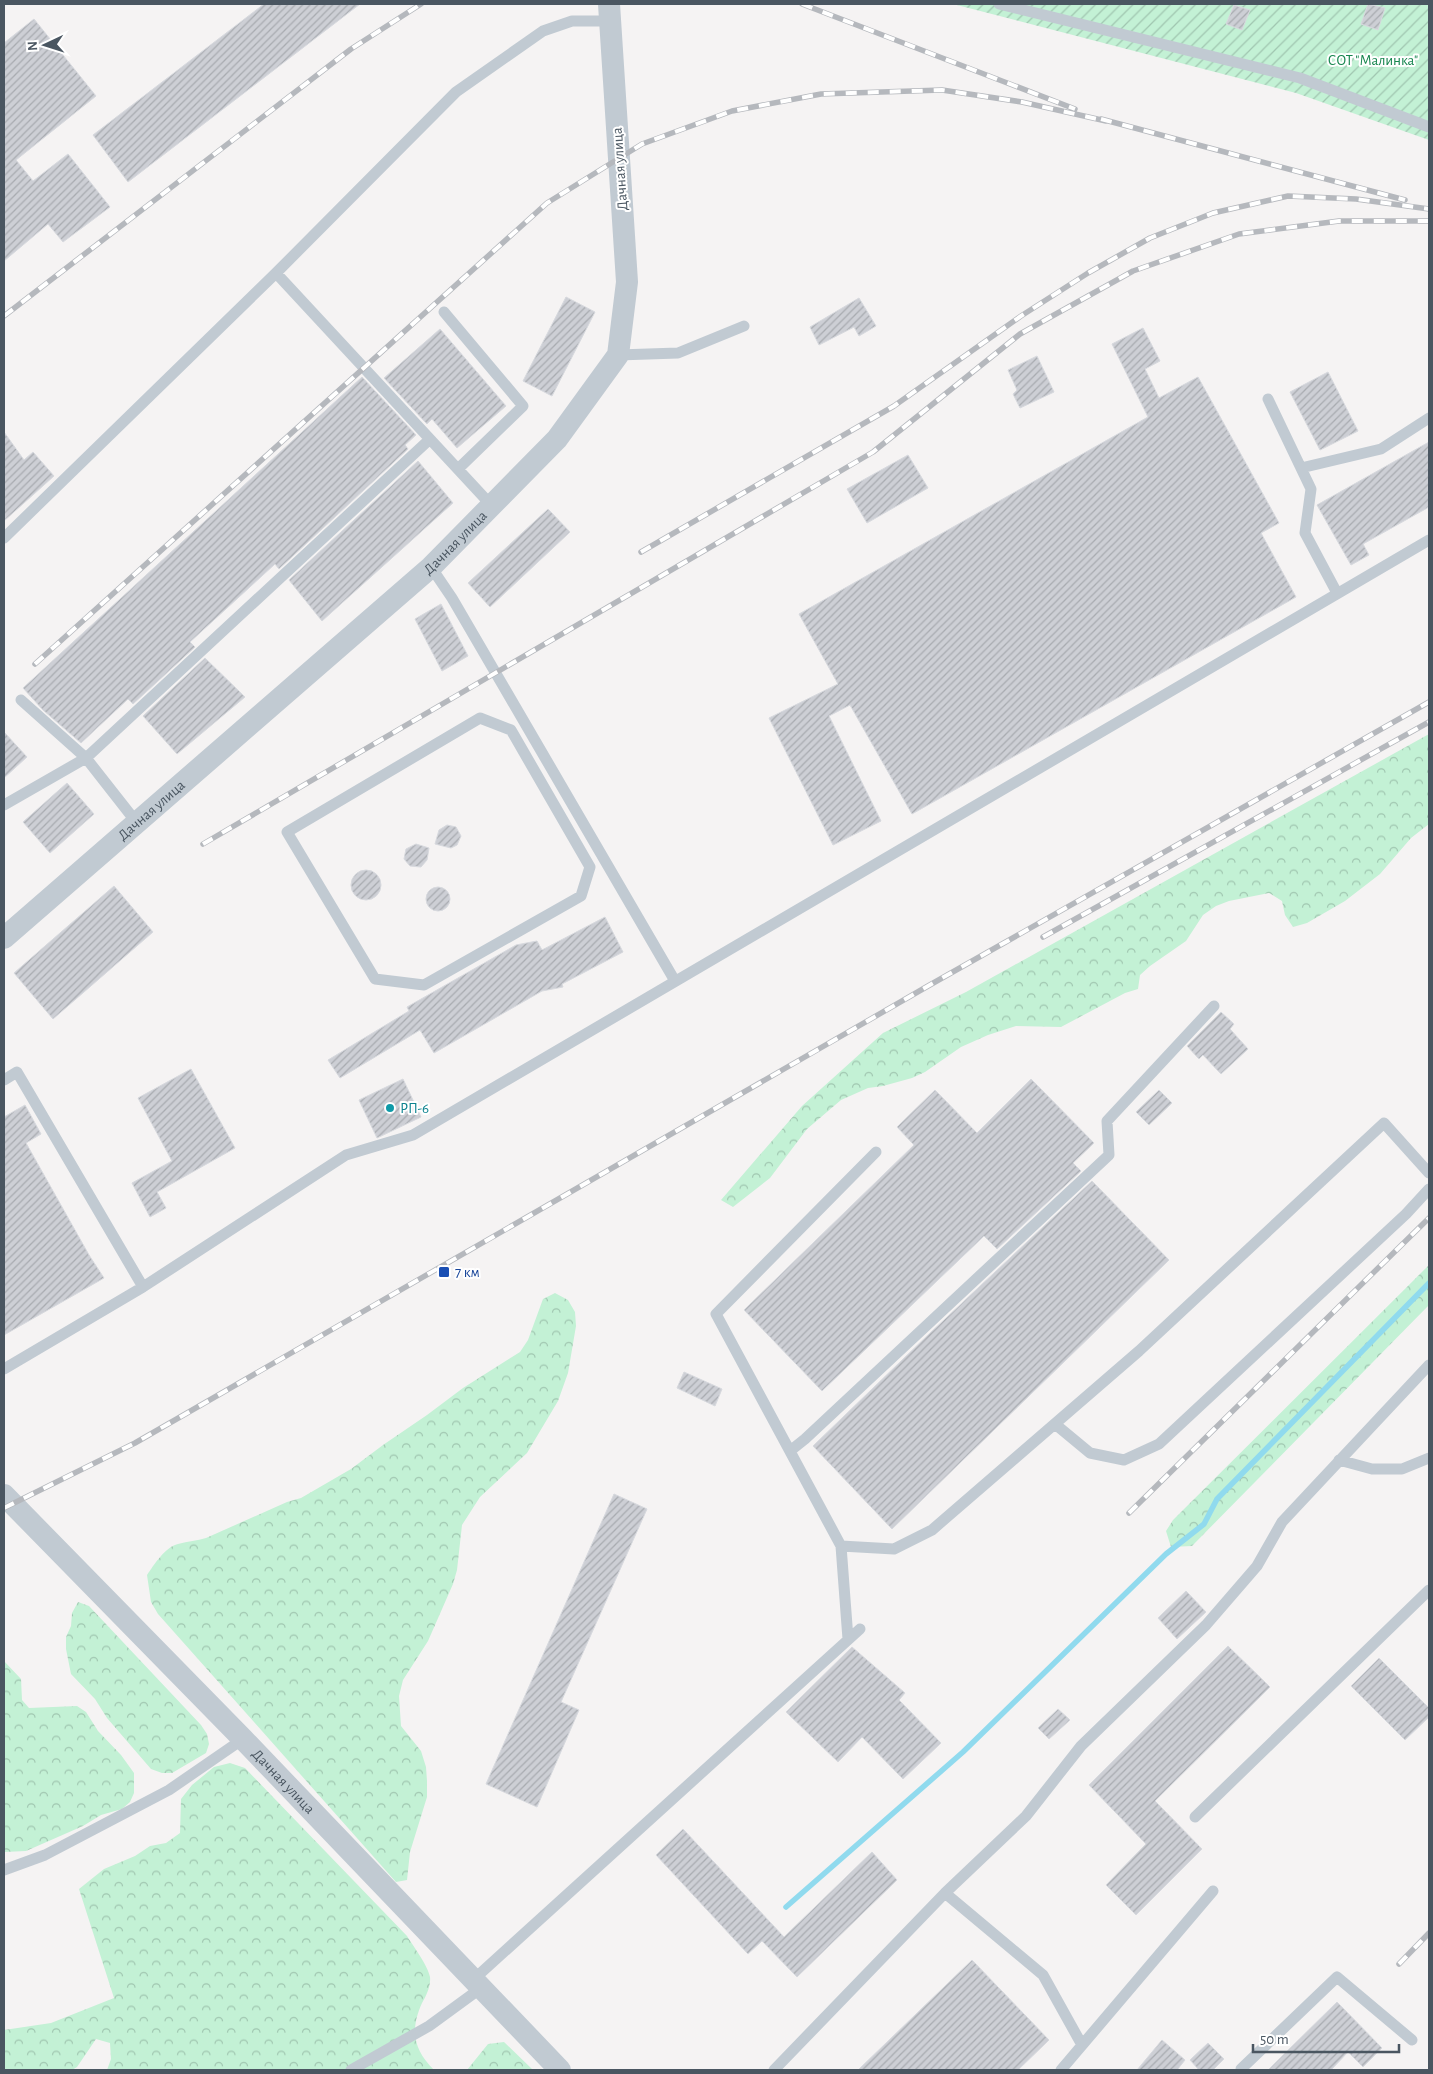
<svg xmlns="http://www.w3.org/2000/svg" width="1433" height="2074" font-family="'Alegreya Sans',sans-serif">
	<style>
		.forest { fill: url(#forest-crowns) }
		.garden { fill: url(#garden-furrows) }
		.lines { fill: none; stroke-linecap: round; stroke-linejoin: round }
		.stream { stroke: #90daee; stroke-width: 5.5 }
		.building { fill: url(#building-hatch); stroke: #d7d9de }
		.lane { stroke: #c1cad2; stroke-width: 11 }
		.street { stroke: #c1cad2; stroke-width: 22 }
		.rail-casing { stroke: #b5b8bd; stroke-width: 5.5 }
		.rail { stroke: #fff; stroke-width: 4; stroke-dasharray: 11; stroke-linecap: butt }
		.culture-dot { fill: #0f9aa8; stroke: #fff; stroke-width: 2 }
		.transit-dot { fill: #1a4fb4; stroke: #fff; stroke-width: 2 }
		.labels { text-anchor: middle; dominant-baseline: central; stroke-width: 4; stroke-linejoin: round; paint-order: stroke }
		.park-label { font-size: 15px; fill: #17864f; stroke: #fff }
		.street-label { font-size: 15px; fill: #4a5661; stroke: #fff }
		.culture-label { font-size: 15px; fill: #0d838f; stroke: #fff; text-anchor: start }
		.transit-label { font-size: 15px; fill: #164399; stroke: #fff; text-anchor: start }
	</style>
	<defs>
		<pattern id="forest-crowns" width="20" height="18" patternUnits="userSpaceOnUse" patternTransform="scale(1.25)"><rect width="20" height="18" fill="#c3f1d5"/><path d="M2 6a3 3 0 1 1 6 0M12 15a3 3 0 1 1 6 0" fill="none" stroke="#a0c6b0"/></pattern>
		<pattern id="garden-furrows" width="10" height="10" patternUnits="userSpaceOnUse" patternTransform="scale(1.25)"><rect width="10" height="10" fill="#c3f1d5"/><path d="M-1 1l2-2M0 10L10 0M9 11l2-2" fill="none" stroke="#a0c6b0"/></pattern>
		<pattern id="building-hatch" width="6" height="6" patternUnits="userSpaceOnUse" patternTransform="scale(1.25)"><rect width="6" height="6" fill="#cdcfd5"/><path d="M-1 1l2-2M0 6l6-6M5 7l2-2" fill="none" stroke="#a8abb0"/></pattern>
	</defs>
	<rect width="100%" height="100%" fill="#f5f3f3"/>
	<path class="forest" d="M1429 734V824L1411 838 1380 874 1345 901 1307 923 1293 927 1285 915 1282 901 1269 893 1229 901 1216 906 1203 915 1186 941 1150 966 1140 975 1138 989 1125 993 1061 1027 1016 1026 988 1035 961 1047 925 1072 912 1078 883 1086 868 1088 841 1100 807 1129 770 1178 733 1207 721 1200 802 1106 883 1033 966 992Z
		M1429 1265V1305L1192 1546 1171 1547 1166 1531 1173 1520Z
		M555 1293 568 1300 575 1312 576 1326 568 1373 558 1401 527 1453 480 1497 462 1525 457 1570 453 1584 428 1641 403 1680 399 1696 401 1726 421 1751 426 1767 427 1781V1797L410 1852 407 1880 396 1882 158 1614 151 1602 147 1575C154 1565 165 1547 178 1544 188 1541 197 1541 206 1538L287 1502 301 1498 351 1469 383 1445 427 1415 463 1388 520 1352 528 1340 543 1299Z
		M78 1602 89 1606 201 1725 207 1734 209 1744 206 1753 172 1773H162L151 1769 107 1718 95 1699 71 1674 66 1649V1637L71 1626 72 1613Z
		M4 1661 21 1679 22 1700 29 1708 77 1706 86 1712 98 1731 121 1755 134 1773V1793L130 1802 122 1809 101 1815 83 1826 26 1851 4 1852Z
		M230 1763 245 1768 407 1936C414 1947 428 1966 430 1977 431 1986 426 1996 422 2003 410 2030 413 2049 434 2070H107L111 2059 110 2043 96 2039 77 2067 72 2070H4V2030L51 2023 114 1998 79 1889 104 1869 135 1856 150 1846 166 1843 180 1833 181 1799 192 1785 214 1767Z
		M504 2042 533 2070H467L488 2044Z"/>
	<path class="garden" d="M953 4H1429V140L1296 93Z"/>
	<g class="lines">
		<path class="stream" d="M786 1907 963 1752 1166 1554 1204 1524 1217 1499 1429 1283"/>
	</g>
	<path class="building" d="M264 4H360L128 182 93 135Z
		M1368 4 1385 8 1378 30 1361 24Z
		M1234 5 1250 10 1242 30 1226 24Z
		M34 19 96 96 16 160 33 181 68 154 110 207 63 242 48 224 4 261V43Z
		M566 297 595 312 552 396 523 381Z
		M859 298 876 326 859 336 854 327 819 345 810 327Z
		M1143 328 1160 361 1145 369 1159 398 1198 377 1279 523 1261 533 1296 597 912 814 850 705 829 716 881 821 833 845 769 718 838 684 799 614 1148 417 1112 344Z
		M440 329 506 406 457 448 432 419 427 424 384 378Z
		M1037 356 1054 392 1020 408 1013 394 1017 390 1008 370Z
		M1328 372 1358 431 1320 450 1290 392Z
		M362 377 416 435 405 445 408 449 279 569 275 564 190 642 195 647 133 704 128 699 81 743 43 710 23 688Z
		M4 432 24 460 33 452 54 476 4 521Z
		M1429 442V507L1363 544 1369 555 1351 565 1317 505Z
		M908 455 928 488 867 523 847 489Z
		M418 461 453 503 322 621 289 580Z
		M548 509 570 532 490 607 468 583Z
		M441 604 468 656 442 671 415 619Z
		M205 658 245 697 177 754 143 716Z
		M4 732 27 757 4 778Z
		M67 783 94 814 50 853 23 822Z
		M447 825 456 827 461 836 457 845 451 848 435 844 439 830Z
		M416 844 429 848 427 860 421 867 410 866 404 859 406 849Z
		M351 885a15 15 0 1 1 30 0a15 15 0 1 1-30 0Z
		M114 886 153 932 53 1019 14 973Z
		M426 899a12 12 0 1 1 24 0a12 12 0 1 1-24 0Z
		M605 917 623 952 562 984 563 987 542 991 434 1053 420 1030 340 1078 328 1060 409 1011 407 1007 516 945 537 941 542 950Z
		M1221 1012 1234 1024 1230 1029 1248 1049 1221 1074 1203 1055 1199 1059 1187 1046Z
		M191 1069 235 1148 157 1192 166 1208 150 1217 132 1183 172 1161 138 1098Z
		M403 1079 421 1117 377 1138 359 1100Z
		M1031 1079 1094 1143 1073 1163 1081 1171 997 1249 984 1236 822 1391 744 1310 914 1145 897 1127 935 1090 977 1133Z
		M1159 1090 1172 1103 1149 1125 1136 1112Z
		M25 1105 41 1134 26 1143 89 1255 104 1278 4 1335V1117Z
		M1092 1181 1169 1260 892 1529 813 1446 929 1334Z
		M684 1372 722 1389 715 1406 677 1388Z
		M614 1494 647 1509 561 1702 579 1710 537 1807 486 1784Z
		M1186 1591 1206 1612 1177 1639 1158 1618Z
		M1228 1646 1270 1687 1155 1801 1202 1849 1136 1915 1106 1885 1146 1844 1089 1785Z
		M852 1647 905 1693 899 1700 941 1743 903 1779 862 1737 838 1762 786 1712Z
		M1379 1658 1429 1708V1717L1405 1740 1351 1686Z
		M1058 1709 1070 1720 1049 1739 1038 1728Z
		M683 1829 784 1937 872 1852 897 1880 797 1977 762 1941 748 1954 656 1855Z
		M972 1960 1049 2040 1018 2070H858Z
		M1337 2002 1382 2048 1363 2067 1348 2052 1331 2070H1268Z
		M1162 2040 1185 2060 1177 2070H1137Z
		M1208 2043 1224 2059 1213 2070H1199L1190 2060Z"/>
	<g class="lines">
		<path class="lane" d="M999 4 1300 78 1429 127
			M276 273 492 506
			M444 312 523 406 458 469
			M618 355 678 353 744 326
			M1268 399 1311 489 1305 533 1337 593
			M1301 468 1381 449 1429 418
			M4 538 276 273 456 92 543 31 572 21H610
			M431 567 452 598 675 981
			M21 700 86 758 137 823
			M480 718 511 730 590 867 581 896 424 985 375 979 287 832Z
			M4 805 86 758 430 439
			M4 1080 17 1072 143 1287 4 1369
			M143 1287 346 1155 413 1135 1429 540
			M1055 1424 1090 1453 1124 1460 1159 1444 1406 1214 1429 1189
			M790 1451 805 1439 1109 1155 1107 1121 1214 1006
			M1339 1460 1372 1469H1402L1429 1458
			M841 1546 894 1549 932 1530 1139 1351 1384 1123 1429 1173
			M848 1639 841 1546 716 1314 876 1152
			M1195 1817 1429 1590
			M4 1870 45 1855 169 1790 243 1739
			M945 1893 1043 1975 1082 2045
			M473 1980 860 1629
			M351 2070 429 2026 481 1988
			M774 2070 945 1893 1026 1816 1081 1746 1206 1625 1257 1566 1282 1522 1429 1365
			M1061 2070 1213 1891
			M1242 2070 1241 2069 1337 1977 1412 2040"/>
		<g class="street">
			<path id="s1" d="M4 938 431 567 557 439 618 355 627 282 609 4"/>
			<path id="s2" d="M4 1495 243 1739 560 2070"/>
		</g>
		<defs>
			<path id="rail" d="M802 4 1075 109
				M1101 119 1405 200
				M4 316 351 49 421 4
				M641 552 894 406 1021 316 1088 273 1150 238 1213 213 1288 196 1356 199 1429 209
				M35 664 547 203 642 144 732 111 821 94 942 90 1022 102 1106 121
				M203 844 873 452 1020 334 1133 271 1239 234 1339 221H1429
				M1043 937 1429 722
				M4 1508 135 1443 928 986 1429 702
				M1129 1513 1429 1218
				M1399 1964 1429 1933"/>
		</defs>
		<use href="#rail" class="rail-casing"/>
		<use href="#rail" class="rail"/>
	</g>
	<circle class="culture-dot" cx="390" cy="1108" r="5"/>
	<rect class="transit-dot" x="438" y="1266" width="12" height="12" rx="2.5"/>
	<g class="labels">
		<g class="park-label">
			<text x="1373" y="60">СОТ "Малинка"</text>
		</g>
		<g class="street-label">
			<text transform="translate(620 169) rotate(-94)">Дачная улица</text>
			<text stroke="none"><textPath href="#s1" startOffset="600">Дачная улица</textPath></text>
			<text stroke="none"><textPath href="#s1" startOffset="195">Дачная улица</textPath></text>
			<text stroke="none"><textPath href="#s2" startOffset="400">Дачная улица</textPath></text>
		</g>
		<g class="culture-label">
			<text x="400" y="1108">РП-6</text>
		</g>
		<g class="transit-label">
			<text x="455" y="1272">7 км</text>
		</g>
	</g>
	<rect width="1433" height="2074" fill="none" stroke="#4a5661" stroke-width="10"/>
	<g transform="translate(45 45) rotate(266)" stroke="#ffffff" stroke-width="4" paint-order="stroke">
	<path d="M0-4L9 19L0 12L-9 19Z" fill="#4a5661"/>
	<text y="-8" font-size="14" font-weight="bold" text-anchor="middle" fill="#4a5661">N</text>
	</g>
	<path d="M1253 2044v8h146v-8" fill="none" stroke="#4a5661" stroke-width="2.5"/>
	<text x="1260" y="2044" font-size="15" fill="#4a5661" stroke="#ffffff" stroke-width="4" paint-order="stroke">50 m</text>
</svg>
